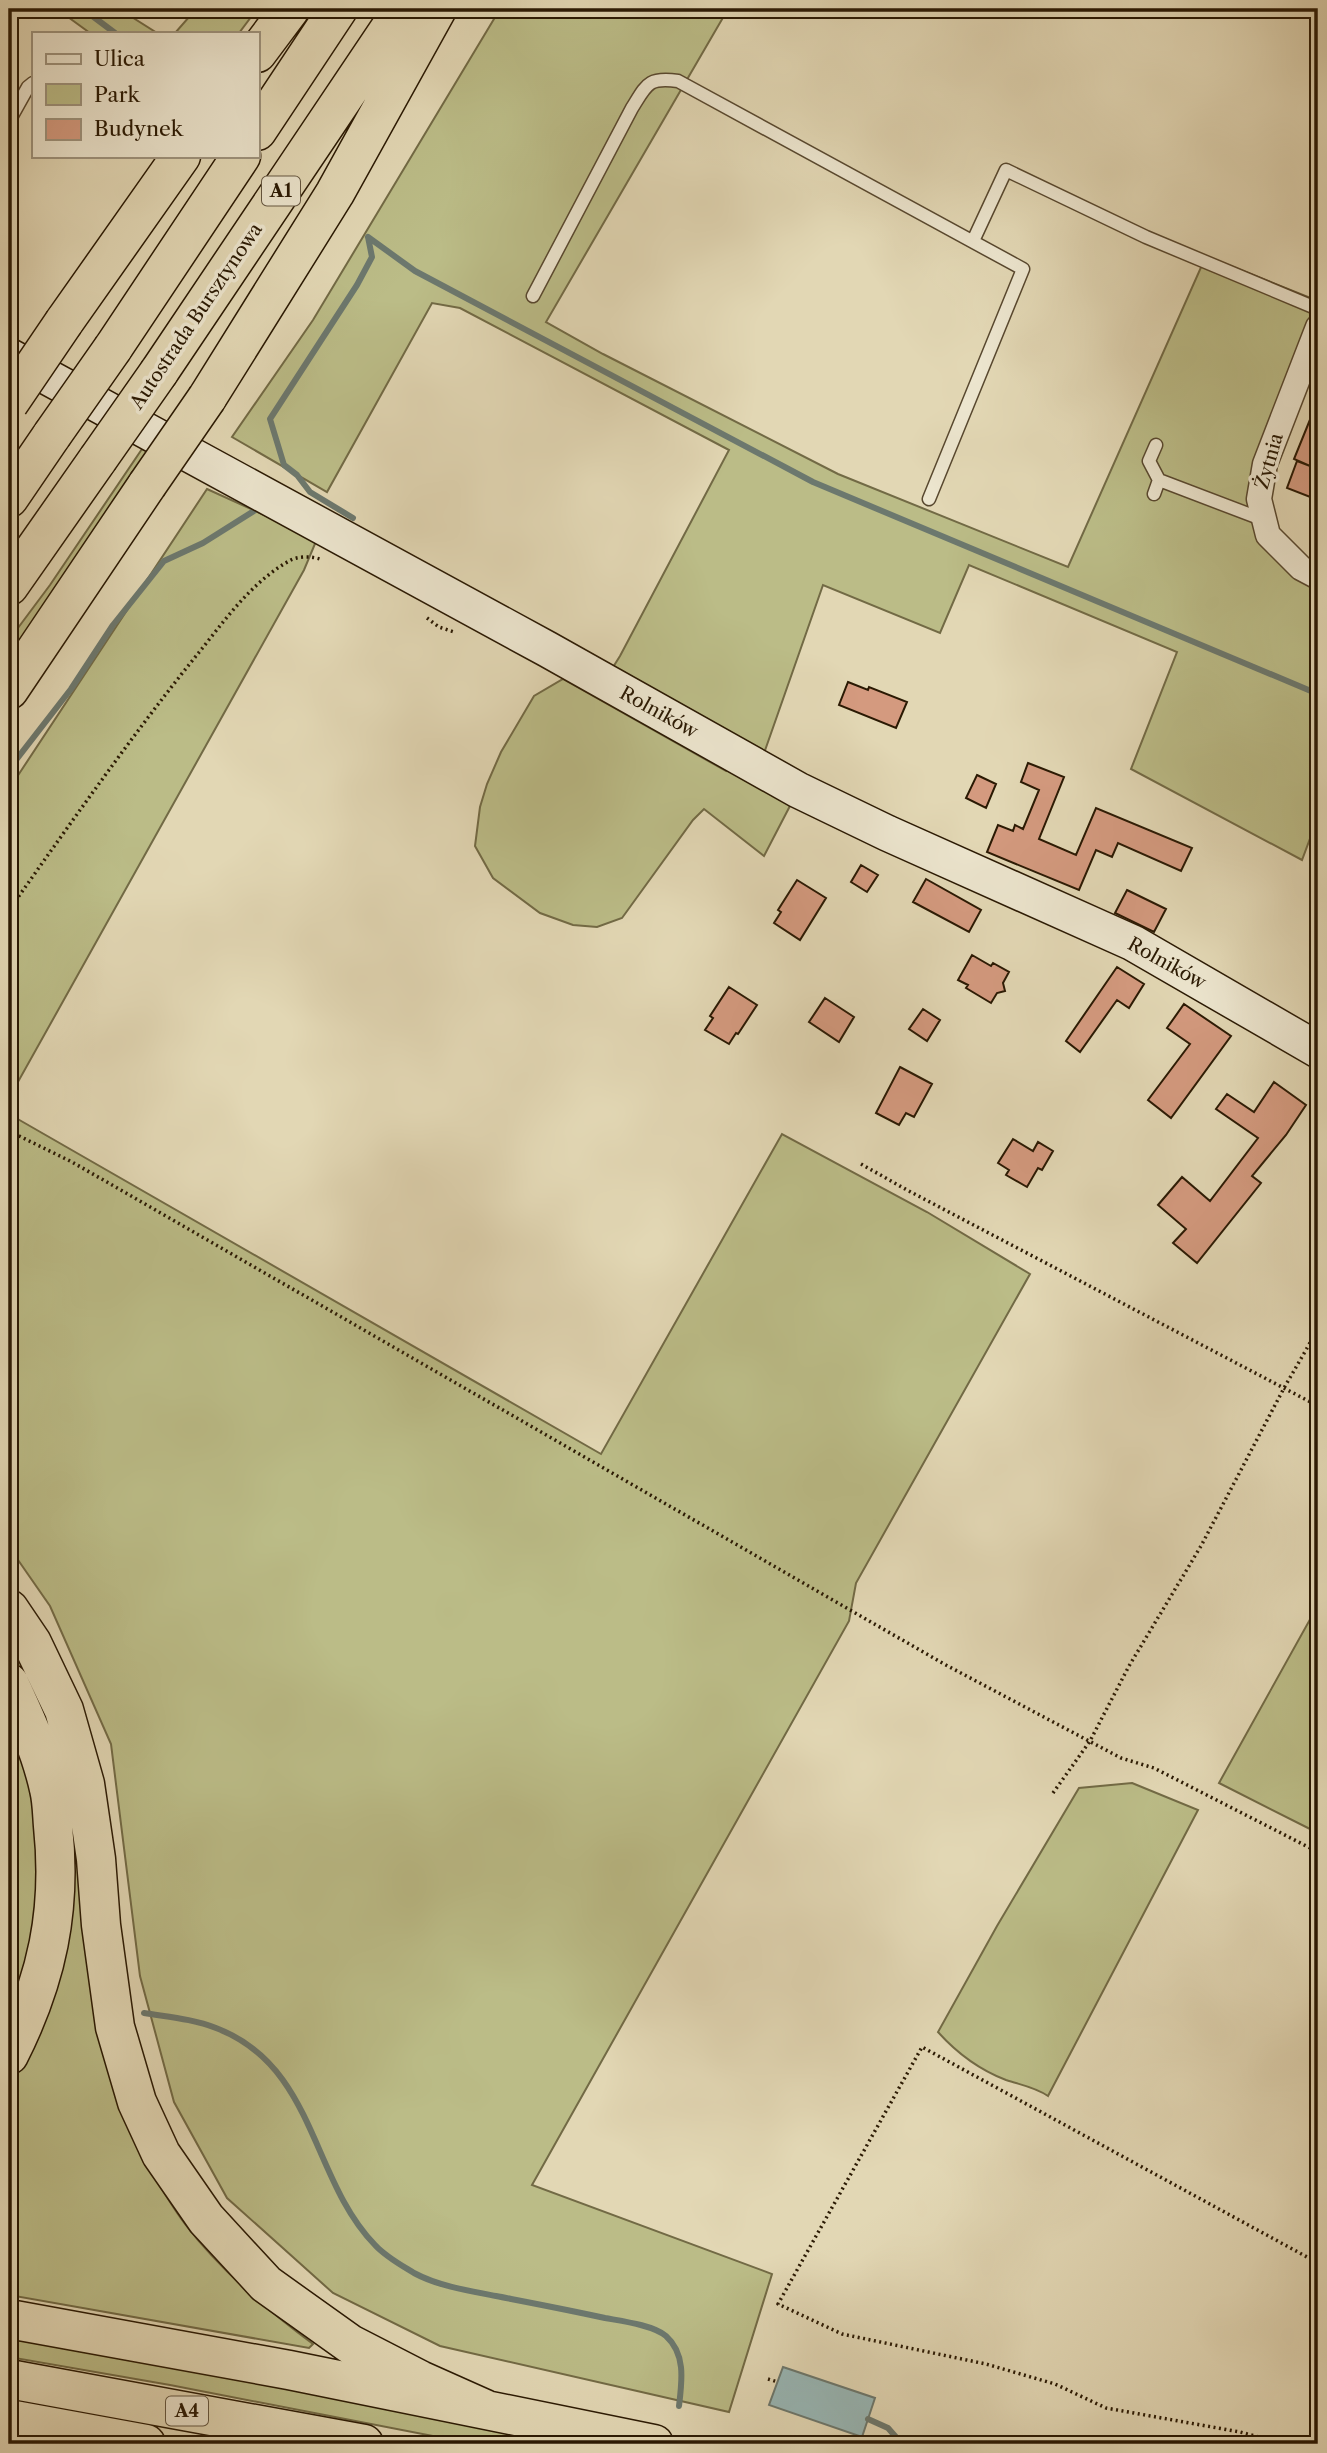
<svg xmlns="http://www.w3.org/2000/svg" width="1327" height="2453" font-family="'Libre Caslon Text',serif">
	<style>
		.green { fill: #bbbc87; stroke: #726a45; stroke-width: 2 }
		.water { fill: #98b7b6; stroke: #6c786e; stroke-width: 2 }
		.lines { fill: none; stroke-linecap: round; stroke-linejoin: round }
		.stream { stroke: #6c786e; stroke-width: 6 }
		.building { fill: #d49a7f; stroke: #2a1903; stroke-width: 2 }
		.lane-casing { stroke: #58482f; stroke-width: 15 }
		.street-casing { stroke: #58482f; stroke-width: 27 }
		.secondary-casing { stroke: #2a1903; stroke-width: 38 }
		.highway-casing { stroke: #2a1903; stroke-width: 41 }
		.path { stroke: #2a1903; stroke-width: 3.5; stroke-dasharray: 2 3.5; stroke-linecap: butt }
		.lane { stroke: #ece5ce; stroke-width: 12 }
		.street { stroke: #ece5ce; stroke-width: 24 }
		.secondary { stroke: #ece5ce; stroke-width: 35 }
		.highway { stroke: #e2d7b4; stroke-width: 38 }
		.highway-bridge-casing { stroke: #2a1903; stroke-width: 41; stroke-linecap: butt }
		.highway-bridge { stroke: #e2d7b4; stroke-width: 38 }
		.labels { text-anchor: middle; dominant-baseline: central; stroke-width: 7; stroke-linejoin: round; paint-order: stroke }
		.shield { fill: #ece5ce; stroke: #645640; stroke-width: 2 }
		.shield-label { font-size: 18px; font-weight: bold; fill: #2a1903 }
		.street-label { font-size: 19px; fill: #2a1903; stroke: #ece5ce }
	</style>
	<rect width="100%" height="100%" fill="#e2d7b4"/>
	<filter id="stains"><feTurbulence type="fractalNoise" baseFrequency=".00286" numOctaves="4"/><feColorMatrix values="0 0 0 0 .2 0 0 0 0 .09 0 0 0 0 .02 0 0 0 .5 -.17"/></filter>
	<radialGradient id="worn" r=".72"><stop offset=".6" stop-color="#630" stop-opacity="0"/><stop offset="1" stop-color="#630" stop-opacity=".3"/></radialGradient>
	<path class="green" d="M57 9H119L157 33H90Z
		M196 9H257L239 33H175Z
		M500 9H728L546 322 603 354 838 474 1068 567 1206 256 1318 301V306L1257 462 1251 498 1318 588V817L1302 860 1131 769 1177 652 969 565 940 633 823 585 755 779 792 802 764 856 704 809 693 820 622 918 597 927 573 925 540 913 493 878 475 846 480 807 487 784 501 752 534 696 563 679 726 771 740 749 610 672 620 656 729 450 460 308 432 303 327 492 232 437 313 320Z
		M142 449 153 454 9 666V640L50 585Z
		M207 489 317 539 304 570 9 1098V789Z
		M9 1114 601 1454 782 1134 927 1212 1030 1274 856 1583 849 1621 532 2185 772 2274 729 2412 440 2346 333 2293 227 2198 174 2102 140 1976 111 1744 50 1606 9 1547Z
		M1318 1605V1833L1219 1783Z
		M9 1639 47 1713 158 2183C167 2197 175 2211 185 2224 221 2271 266 2309 313 2344L309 2348 9 2295V2082L56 1981 25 1688 9 1658Z
		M9 1717 37 1799 43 1911 9 2018Z
		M1132 1783 1198 1810 1048 2096C1035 2087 1021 2085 1006 2080 980 2070 956 2052 938 2032L997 1926 1079 1788Z
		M9 2334 585 2444H474L170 2385 9 2357Z"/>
	<path class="water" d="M783 2367 875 2398 862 2437 769 2405Z"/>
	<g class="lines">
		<path class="stream" d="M83 9 115 33
			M368 237 415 271 813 482 1318 694
			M353 518 310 492 297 475 284 465 270 419 357 285 372 257 368 237
			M9 769 71 689 113 625 164 561 203 543 257 509
			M144 2013C168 2017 193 2019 216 2028 316 2066 310 2178 375 2245 386 2257 401 2265 414 2273 438 2286 469 2291 496 2296 532 2303 569 2310 605 2318 621 2321 653 2325 666 2336 686 2354 682 2381 679 2406
			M868 2419 888 2428 902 2444"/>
	</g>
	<path class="building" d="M1318 400V447L1310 466 1294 459Z
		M1297 461 1318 469V500L1287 488Z
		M848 682 868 690 869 687 907 702 896 728 839 705Z
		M1028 763 1064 777 1039 839 1076 855 1096 808 1192 848 1181 871 1118 843 1112 857 1096 850 1079 890 987 852 998 825 1013 831 1015 825 1023 829 1039 790 1021 782Z
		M977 775 996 784 986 808 966 798Z
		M861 865 878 875 867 892 851 882Z
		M926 879 981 910 969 932 913 902Z
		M797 880 826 898 800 940 774 923 781 912 778 910Z
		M1127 890 1166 909 1154 932 1115 913Z
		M972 955 991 966 993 963 1009 972 1003 983 1005 991 997 993 991 1003 966 988 968 985 958 980Z
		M1117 967 1144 984 1129 1008 1117 1000 1080 1052 1066 1041Z
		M729 987 757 1005 738 1034 736 1033 729 1044 705 1030 713 1018 710 1016Z
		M825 998 854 1017 839 1042 809 1022Z
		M1184 1004 1231 1036 1171 1118 1148 1100 1190 1044 1167 1028Z
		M923 1009 940 1020 927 1041 909 1029Z
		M900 1067 932 1084 914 1117 906 1113 899 1125 876 1113Z
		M1274 1082 1306 1105 1286 1135 1252 1176 1261 1183 1197 1263 1173 1243 1186 1229 1158 1205 1182 1177 1210 1201 1258 1138 1216 1109 1227 1094 1254 1112Z
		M1013 1139 1033 1151 1038 1142 1053 1151 1042 1170 1038 1168 1027 1187 1006 1175 1009 1170 998 1163Z"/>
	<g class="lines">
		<defs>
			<path id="lane" d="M9 121 28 87 33 83
				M973 241 1006 170 1146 237 1318 309
				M533 296 632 108C647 84 648 77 678 81L1023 269 929 499
				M1156 445 1149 461 1159 480 1264 520
				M1154 494 1159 480"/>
			<path id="street" d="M1318 327 1265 464 1259 499 1268 535 1301 568 1318 577"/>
			<path id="secondary" d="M9 356 547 649 798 790 887 833 1133 943 1318 1050"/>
			<path id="highway" d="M257 53 290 9
				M257 131 338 9
				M64 322 181 156
				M113 348 241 156
				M159 372 403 9
				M207 398 335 193 437 9
				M9 498 52 435
				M9 586 98 459
				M9 690 147 485
				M9 1609 32 1643 64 1710 85 1784 96 1859 101 1925 115 2027 137 2102 161 2154 206 2219 266 2284 350 2344 420 2380 485 2409
				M9 1683C25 1717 41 1752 49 1789 52 1801 52 1814 53 1826 62 1910 47 1980 9 2055
				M9 2319 289 2370 654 2444
				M9 2379 364 2444
				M9 2419 146 2444"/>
		</defs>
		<use href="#lane" class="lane-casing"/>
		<use href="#street" class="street-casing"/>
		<use href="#secondary" class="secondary-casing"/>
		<use href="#highway" class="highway-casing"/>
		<path class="path" d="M427 618 439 627 454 632
			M9 910C70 824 130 738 196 656 223 623 250 583 289 561 297 556 310 556 320 559
			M9 1131 72 1162 944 1664 1121 1758 1154 1768 1318 1852
			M861 1164 907 1190 1318 1406
			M1053 1793 1090 1741 1129 1666 1201 1546 1284 1388 1318 1329
			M768 2379 778 2382
			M1285 2444 1240 2432 1106 2408 1055 2384 986 2364 842 2334 778 2304 922 2047 1318 2263"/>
		<use href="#lane" class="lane"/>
		<use href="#street" class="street"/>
		<use href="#secondary" class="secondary"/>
		<use href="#highway" class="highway"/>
		<defs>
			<path id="highway-bridge" d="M9 403 64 322
				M52 435 113 348
				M98 459 159 372
				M147 485 207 398"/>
		</defs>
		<use href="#highway-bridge" class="highway-bridge-casing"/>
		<use href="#highway-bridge" class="highway-bridge"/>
	</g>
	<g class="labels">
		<g class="shield">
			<rect x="262" y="176.5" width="38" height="29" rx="5"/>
			<rect x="166" y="2396.5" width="42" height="29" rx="5"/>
		</g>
		<g class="shield-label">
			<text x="281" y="191">A1</text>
			<text x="187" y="2411">A4</text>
		</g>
		<g class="street-label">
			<text transform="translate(196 316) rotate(-56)">Autostrada Bursztynowa</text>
			<text transform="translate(1269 461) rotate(-74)">Żytnia</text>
			<text transform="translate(659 712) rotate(29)">Rolników</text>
			<text transform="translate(1167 963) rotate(29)">Rolników</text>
		</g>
	</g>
	<rect width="1327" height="2453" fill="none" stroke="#e2d7b4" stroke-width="35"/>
	<rect x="10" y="10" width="1306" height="2432" fill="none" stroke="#2a1903" stroke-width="3.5"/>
	<rect x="18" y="18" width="1292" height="2418" fill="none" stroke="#2a1903" stroke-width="2"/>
	<rect x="32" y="32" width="228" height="126" fill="#ece5ce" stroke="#9e937d" stroke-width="2"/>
	<rect x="46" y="54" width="35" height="10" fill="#ece5ce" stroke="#9e937d" stroke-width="2"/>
	<text x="94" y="66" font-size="21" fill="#2a1903">Ulica</text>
	<rect x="46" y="84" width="35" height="21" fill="#bbbc87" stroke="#9e937d" stroke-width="2"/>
	<text x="94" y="102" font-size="21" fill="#2a1903">Park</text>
	<rect x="46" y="119" width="35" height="21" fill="#d49a7f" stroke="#9e937d" stroke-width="2"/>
	<text x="94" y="136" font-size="21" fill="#2a1903">Budynek</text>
	<rect width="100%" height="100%" filter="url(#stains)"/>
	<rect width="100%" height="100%" fill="url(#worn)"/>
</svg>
